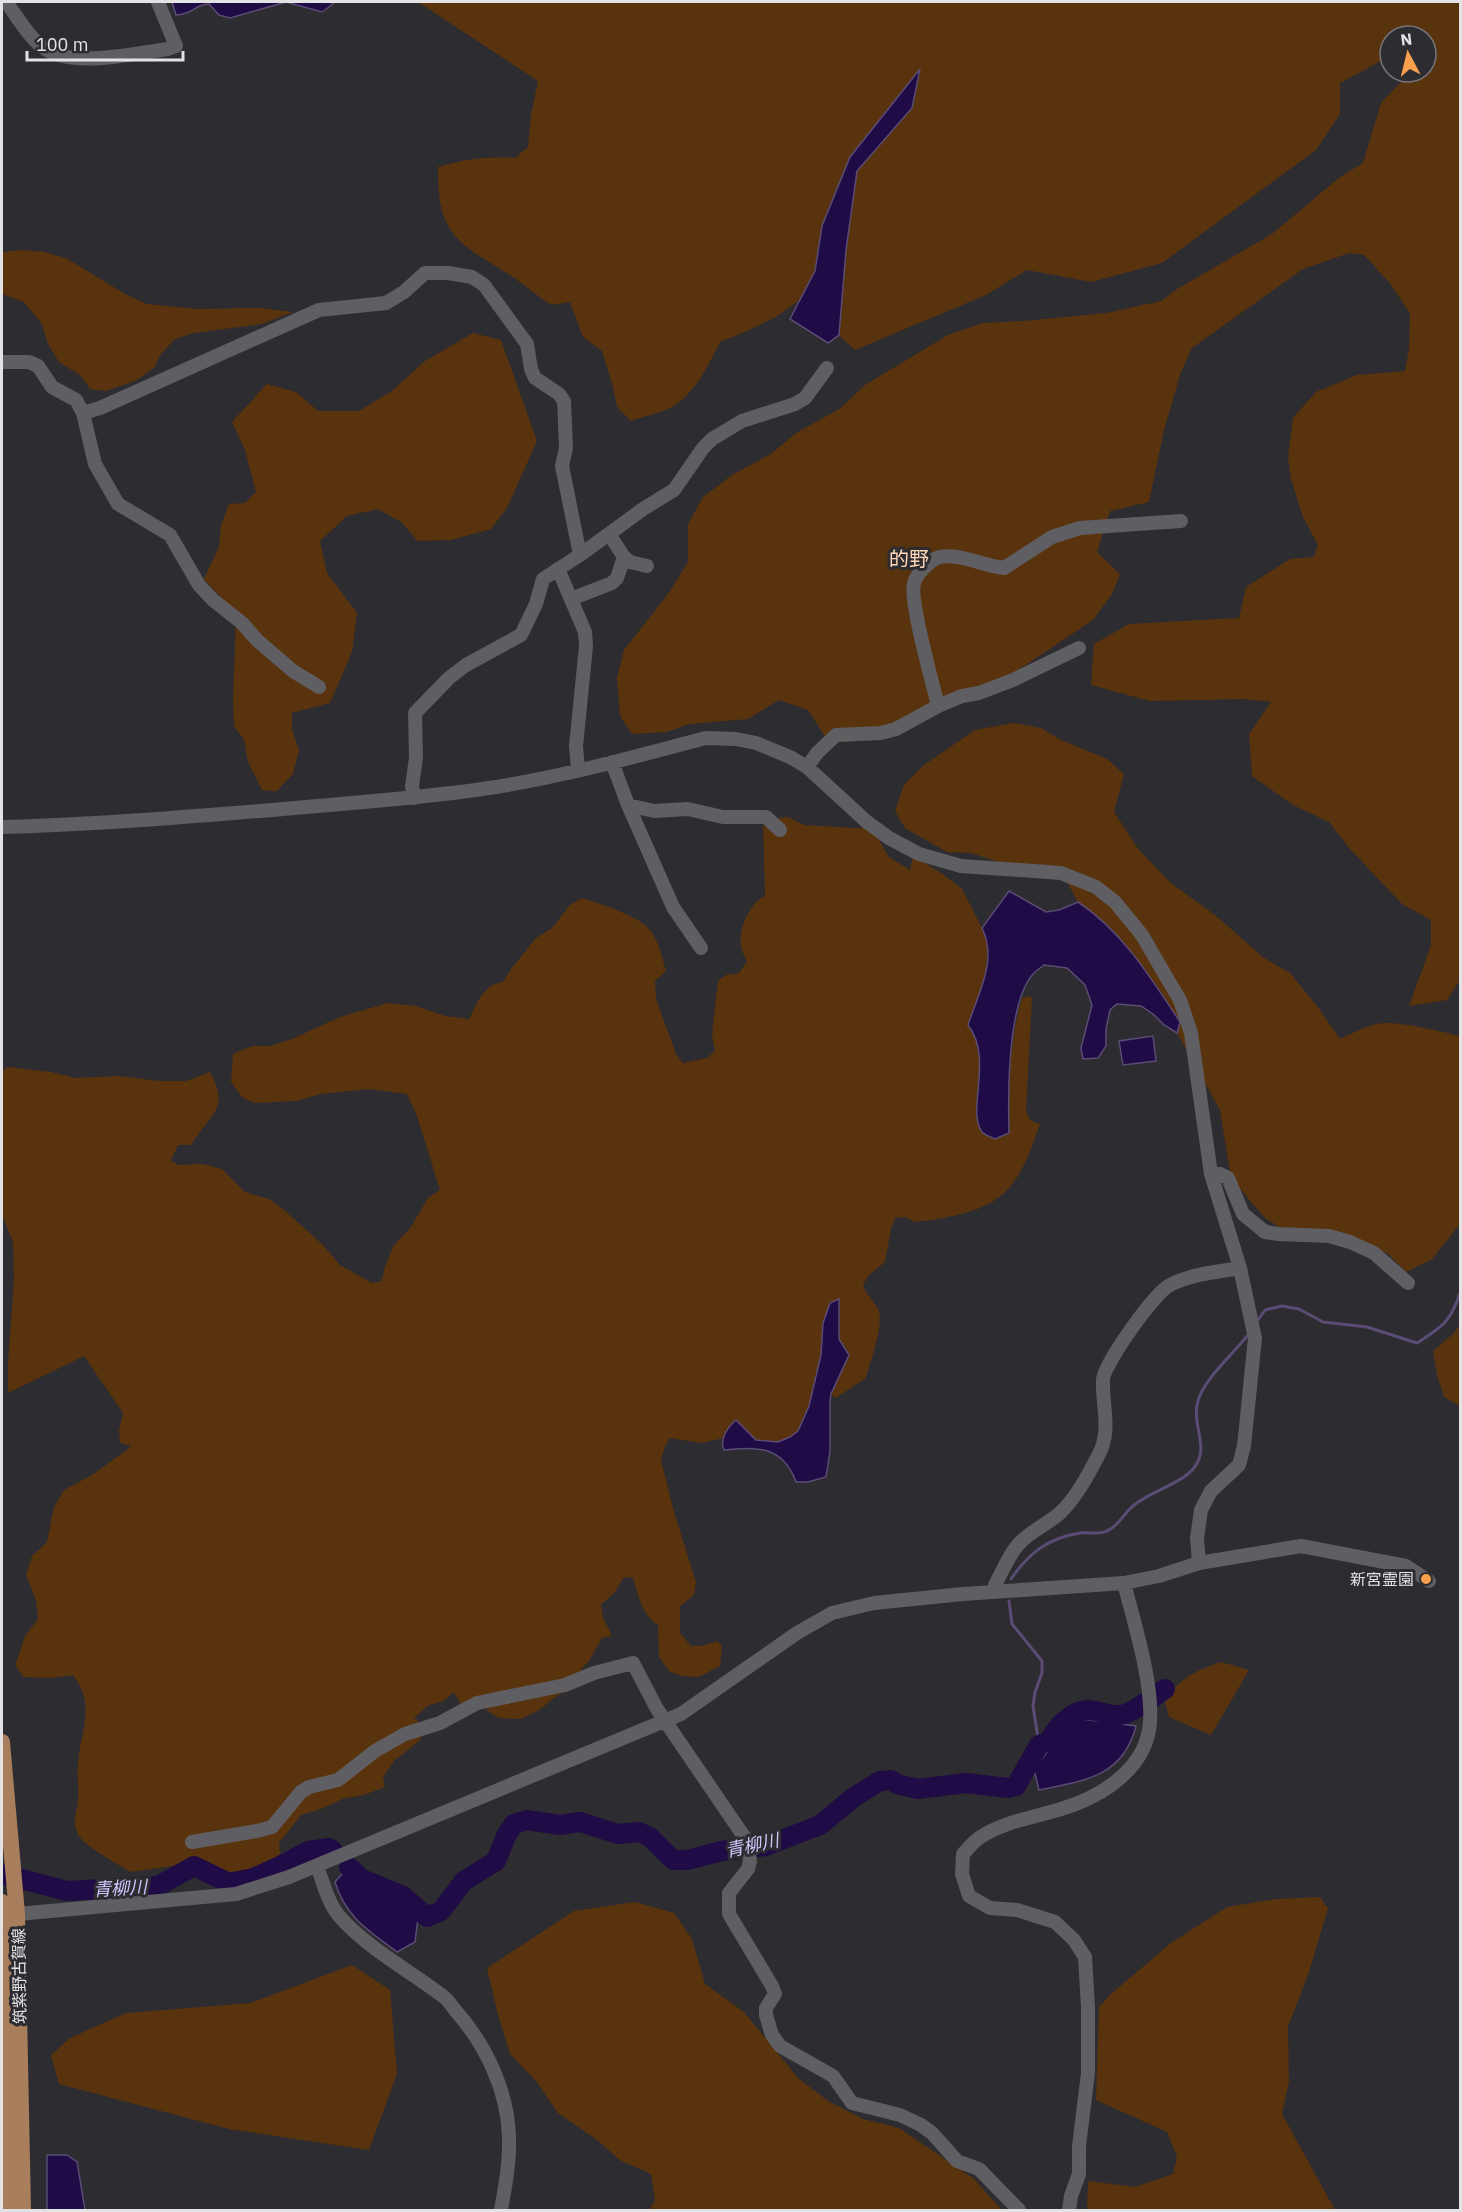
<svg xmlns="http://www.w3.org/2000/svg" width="1462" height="2212" font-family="'IBM Plex Sans','Noto Sans JP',sans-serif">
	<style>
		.green { fill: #59330e }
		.water { fill: #1f0b45; stroke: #5a4c75; stroke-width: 1.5 }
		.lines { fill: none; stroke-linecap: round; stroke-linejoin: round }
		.stream { stroke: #5a4c75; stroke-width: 3 }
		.river { stroke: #1f0b45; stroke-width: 20 }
		.minor { stroke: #5f5e62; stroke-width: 14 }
		.major { stroke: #a87e5c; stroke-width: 16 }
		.poi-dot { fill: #f9a04d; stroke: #2d2c30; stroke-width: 2 }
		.labels { text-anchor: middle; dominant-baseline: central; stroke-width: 6; stroke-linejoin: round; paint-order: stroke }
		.poi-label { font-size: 16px; fill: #e3e3e5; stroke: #2d2c30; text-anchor: end }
		.street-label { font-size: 16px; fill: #e3e3e5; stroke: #2d2c30 }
		.water-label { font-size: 18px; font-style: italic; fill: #cfc6fe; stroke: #2d2c30 }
		.quarter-label { font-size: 20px; fill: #fdd6b7; stroke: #2d2c30 }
	</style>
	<rect width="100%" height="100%" fill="#2d2c30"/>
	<path class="green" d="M418 2H1460V980L1447 1000 1409 1006 1431 945V920L1402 904 1350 849 1329 822 1293 805 1252 776 1249 734 1271 702 1246 699 1150 701 1091 685 1094 644 1129 624 1239 618 1246 587 1290 559 1314 557 1318 545 1303 517 1291 479 1288 458 1293 418 1316 392 1357 375 1405 371 1409 349 1410 313 1388 281 1364 255 1349 253 1303 269 1192 348 1181 372 1164 430 1149 502 1110 511 1097 552 1120 574 1112 594 1093 620 1018 670 906 721 855 741 829 743 808 710 779 700 748 719 689 724 667 732 632 734 620 716 617 678 624 650 668 594 688 562V524L703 497 732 475 771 454 796 433 841 408 865 385 948 335 983 323 1023 321 1107 313 1161 301 1177 289 1272 234 1340 177 1363 163 1381 103 1411 72H1426V36H1390V60L1381 61 1340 83V114L1316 150 1162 263 1091 282 1027 270 986 295 855 350 839 335 846 250 857 171 912 108 919 71 893 105 822 226 815 271 801 299 776 317 745 332 720 342C709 364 695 394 672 407 661 413 644 416 631 421L617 407 613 387 602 351 583 337 570 302 551 305C537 296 524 284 510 275 457 242 437 235 438 167 464 159 488 156 515 158L528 147 531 115 538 81Z
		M22 250 44 252 66 258 125 294 147 304 195 309 259 308 293 312 262 324 194 333 175 339 160 355 155 367 135 381 106 391 90 389 80 375 59 362 48 344 42 324 24 302 2 294V252Z
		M473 333 501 340 537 441 507 508 491 529 451 540 418 541 401 522 378 509 347 516 320 541 327 573 357 613 352 652 330 703 292 713V729L299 750 293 774 277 791 262 790 248 762 244 740 234 726 233 700 236 618 227 604 204 579 219 547 221 525 229 504 245 503 256 492 245 450 232 422 267 384 296 392 318 411H359L392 391 425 361Z
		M1013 723 1041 728 1059 739 1107 759 1124 774 1114 812 1139 850 1171 883 1215 915 1264 958 1290 973 1317 1006 1340 1039C1354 1033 1370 1023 1385 1023 1406 1023 1440 1031 1460 1036V1224L1432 1259 1406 1272 1387 1253 1331 1232 1284 1230 1264 1217 1231 1178 1220 1110 1177 1033 1180 1021 1114 931 1078 902 1066 880 1033 873 971 853 947 852 905 828 895 811 904 785 924 765 975 730Z
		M788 817 804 825 872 829 889 857 910 870 913 856 944 875 962 889 988 940 986 976 968 1025C985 1047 981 1075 978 1101L1009 1133C1008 1087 1009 1042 1022 998L1028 996 1032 998 1026 1111 1031 1121 1040 1124C1032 1146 1025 1169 1010 1187 988 1213 946 1218 915 1222L906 1217 895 1218 891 1229 885 1262 868 1276 863 1285C867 1297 873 1299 878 1309 885 1323 870 1362 866 1378L836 1398 831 1394 849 1355 839 1339V1300L830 1303 823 1323 821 1355 809 1406 798 1431 790 1437 778 1442 756 1440 736 1420 730 1425 724 1438 701 1443 670 1438 665 1446 661 1460 674 1512 696 1582 694 1595 680 1606V1633L691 1646H702L717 1641 722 1647 720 1666 699 1677 683 1676 670 1672 659 1657 658 1625C642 1616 638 1594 633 1578L624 1577 615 1592 601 1605 603 1617 612 1636 602 1638 589 1661 582 1668 580 1686 558 1695 539 1710 521 1719 499 1718 488 1711 477 1696 461 1705 454 1692 444 1701 429 1705 414 1718 424 1725 420 1740 394 1761 383 1777 385 1787 364 1795 342 1799 321 1809 301 1815 279 1843 280 1855 268 1870 232 1881 211 1868 186 1864 131 1872C119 1865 86 1847 79 1836 71 1824 77 1813 78 1800 79 1788 77 1775 78 1763 81 1730 96 1704 73 1675L51 1678 24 1677 15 1666 25 1636 38 1619 36 1600 26 1575 32 1556 47 1542 54 1507 64 1490 92 1475 132 1446 120 1443 119 1431 123 1413 84 1356 8 1393V1362L14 1280 13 1242 2 1214V1071L8 1067 51 1072 75 1078 119 1076 159 1081H186L210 1072C231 1109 209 1115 191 1145H178L171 1160 178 1165 203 1164 222 1169 245 1192 269 1199 284 1210 322 1244 340 1265 372 1283 382 1281 385 1266 394 1245 411 1227 428 1198 440 1190 417 1116 407 1094 368 1089 322 1094 295 1101 255 1103 243 1098 231 1082 233 1054 252 1046H271L292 1039 340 1017 388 1003 415 1006 445 1016 469 1019C477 1004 484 983 503 982L511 969 536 938 552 928 570 905 582 898C600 904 640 916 651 931 659 943 662 957 666 971L655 981 656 999 676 1054 683 1063 707 1058 715 1051 712 1035 718 981 726 975 739 973 747 961C745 957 742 952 741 947 738 930 749 903 765 896L763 820Z
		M1460 1324V1406L1444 1397 1437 1375 1433 1351 1454 1333Z
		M1221 1662 1249 1670 1211 1735 1169 1717 1165 1701C1178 1679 1197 1670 1221 1662Z
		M1320 1897 1328 1908 1309 1972 1288 2027 1289 2081 1282 2114 1335 2210H1087L1088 2181 1135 2187 1173 2174 1177 2157 1167 2132 1096 2100 1099 2007 1111 1994 1171 1943 1227 1907 1277 1899Z
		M635 1902 674 1913 692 1939 705 1984 744 2012 798 2078 828 2101 863 2119 899 2128 973 2178 1002 2210H649L655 2200 651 2174 620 2160 597 2140 558 2113 536 2081 510 2054 498 2015 487 1968 574 1911Z
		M352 1965 390 1990 397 2074 369 2150 229 2129 59 2084 51 2055 70 2038 126 2013 251 2003Z"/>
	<path class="water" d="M172 2H331L333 4 322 12 286 2 230 18 219 15 209 4C195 4 194 14 176 15Z
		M920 69 912 108 857 171 846 250 839 335 828 343 790 319 815 271 822 226 850 157Z
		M1009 891 1046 912 1059 910 1078 902C1122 931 1151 978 1180 1022L1177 1033 1164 1025 1153 1014 1141 1006 1117 1004 1110 1010 1106 1029V1046L1098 1058 1083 1059 1081 1048 1092 1005 1085 985 1067 968 1044 965C1040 968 1036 971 1033 974 1007 1004 1008 1094 1009 1133L995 1139C991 1137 985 1135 982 1132 966 1111 994 1058 968 1025 978 994 998 960 982 928Z
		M1153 1036 1156 1061 1123 1065 1119 1041Z
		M839 1299V1339L849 1355 831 1394 830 1402V1451L826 1477 808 1482H796C783 1446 757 1446 724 1450 719 1439 728 1427 736 1420L756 1440 778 1442 790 1437 798 1431 809 1406 821 1355 823 1323 830 1303Z
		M1081 1719 1136 1726C1123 1777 1084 1781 1039 1790L1034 1770 1066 1726Z
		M344 1872 360 1885 402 1903 418 1918 415 1942 397 1952C369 1931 346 1918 335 1882Z
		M47 2155H67L77 2162 85 2210H47Z"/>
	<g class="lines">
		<path class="stream" d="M1258 1320 1265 1310 1282 1306 1299 1309 1323 1322 1367 1327 1417 1343C1442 1327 1450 1323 1460 1293
			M1011 1579C1029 1553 1048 1538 1080 1533 1088 1532 1099 1535 1107 1531 1119 1526 1123 1514 1133 1506 1149 1492 1172 1487 1188 1474 1215 1451 1190 1428 1198 1401 1204 1379 1233 1354 1247 1336
			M1009 1601 1012 1624 1042 1661V1673L1035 1692 1033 1706 1039 1745"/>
		<path class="river" d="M349 1867 362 1879 403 1896 427 1917 441 1911 464 1881 496 1861 507 1834 514 1824 527 1820 560 1825 580 1822 618 1834 639 1832 650 1837 673 1860H687L722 1851 766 1846 820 1825 854 1797 880 1781 891 1780 897 1784 918 1789 966 1783 1008 1788 1016 1786 1039 1745 1049 1741C1056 1728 1070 1711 1087 1710 1100 1710 1112 1718 1125 1714 1137 1710 1154 1696 1165 1689
			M2 1874 67 1891 158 1886 194 1866 229 1883 253 1878 278 1867 308 1851 329 1848 333 1851"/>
		<path class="minor" d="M6 2C17 16 27 35 41 46 69 70 134 53 168 49L176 46 158 2
			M2 362H29L38 366 52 387 76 400 83 413 95 464 118 504 170 535 199 585 213 600 242 623 257 640 293 671 319 687
			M83 413 100 408 319 310 386 303 404 292 425 273H448L472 277 484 285 527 344 531 369 535 378 559 394 564 401 566 448 562 466 580 555
			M624 557 630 562 647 566
			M558 569 585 632 586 646 576 746 578 770
			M571 599 612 583 617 578 624 557 609 534
			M938 706C933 684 909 600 914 583 916 574 932 558 940 557 961 553 983 566 1004 568L1052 537 1080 528 1181 521
			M612 762 628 805 654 811 688 809 723 817H766L780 830
			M807 767 817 753 836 735 881 733 896 729 938 706 962 696 979 693 1013 680 1079 648
			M414 798 412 786 416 758 415 713 449 678 466 665 521 635 536 604 543 579 580 555 643 509 674 490 703 448 712 439 742 421 795 404 805 398 827 368
			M628 805 673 907 701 948
			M2 827C92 825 182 817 273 810 345 803 417 799 489 788 562 777 634 757 706 738L736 739 756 743 790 757 807 767 867 822 889 838 919 854 961 866 1061 873 1096 887 1115 902 1142 935 1168 980 1180 1000 1191 1033 1211 1174 1240 1268 1255 1338 1244 1446 1239 1465 1211 1491 1201 1510 1197 1538 1199 1563
			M1211 1174H1220L1228 1178 1243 1214 1265 1232 1278 1234 1329 1236 1350 1242 1374 1253 1408 1283
			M995 1591V1585C1002 1572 1008 1557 1017 1546 1029 1531 1047 1525 1060 1513 1076 1498 1088 1475 1098 1456 1112 1431 1102 1407 1103 1380 1103 1365 1155 1292 1170 1285 1191 1274 1217 1272 1240 1268
			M192 1842 257 1831 272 1827 301 1792 309 1787 338 1780 375 1751 405 1734 440 1723 477 1703 565 1685 594 1673 633 1663 657 1709 747 1841 750 1861 748 1869 729 1893V1914L772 1986 775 1994 766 2008V2015L772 2035 780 2046 833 2076 852 2103 900 2115 921 2125 932 2133 957 2161 979 2169 1019 2210
			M317 1866C323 1882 328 1903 339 1916 368 1949 409 1970 444 1997 448 2000 452 2006 455 2010 486 2045 508 2091 509 2138 510 2163 505 2187 501 2210
			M7 1915 236 1894 289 1877 681 1714 797 1633 832 1613 874 1603 963 1594 1124 1583 1159 1576 1199 1563 1301 1546 1406 1566 1429 1581
			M1069 2210 1071 2196 1079 2174V2146L1088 2073V2008L1085 1957 1074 1940 1055 1922 1017 1910 990 1908 969 1896 962 1874 963 1854C968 1849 973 1842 979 1838 1002 1822 1035 1817 1061 1809 1101 1797 1147 1769 1150 1722 1153 1683 1134 1622 1124 1583"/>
		<path class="major" d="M2 1742 17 1914 23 2210
			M2 1902 9 2210"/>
	</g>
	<circle class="poi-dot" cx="1426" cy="1579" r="6"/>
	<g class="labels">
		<g class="poi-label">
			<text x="1414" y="1579">新宮霊園</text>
		</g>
		<g class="street-label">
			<text transform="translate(19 1976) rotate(-91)">筑紫野古賀線</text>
		</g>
		<g class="water-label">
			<text transform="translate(752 1845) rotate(-12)">青柳川</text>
			<text transform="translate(120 1888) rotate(-3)">青柳川</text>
		</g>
		<g class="quarter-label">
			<text x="909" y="558">的野</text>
		</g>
	</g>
	<rect width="1462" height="2212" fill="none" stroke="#e3e3e5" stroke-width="6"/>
	<g transform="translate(1408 54) rotate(353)"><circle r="28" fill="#2d2c30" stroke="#767578" stroke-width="1.5"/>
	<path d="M0-4.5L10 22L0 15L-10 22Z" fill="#f9a04d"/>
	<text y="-9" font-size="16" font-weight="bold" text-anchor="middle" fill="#e3e3e5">N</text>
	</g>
	<path d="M27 51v9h156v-9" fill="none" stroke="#e3e3e5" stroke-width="3"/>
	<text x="36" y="51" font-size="18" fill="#e3e3e5" stroke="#2d2c30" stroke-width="4.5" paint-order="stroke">100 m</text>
</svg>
